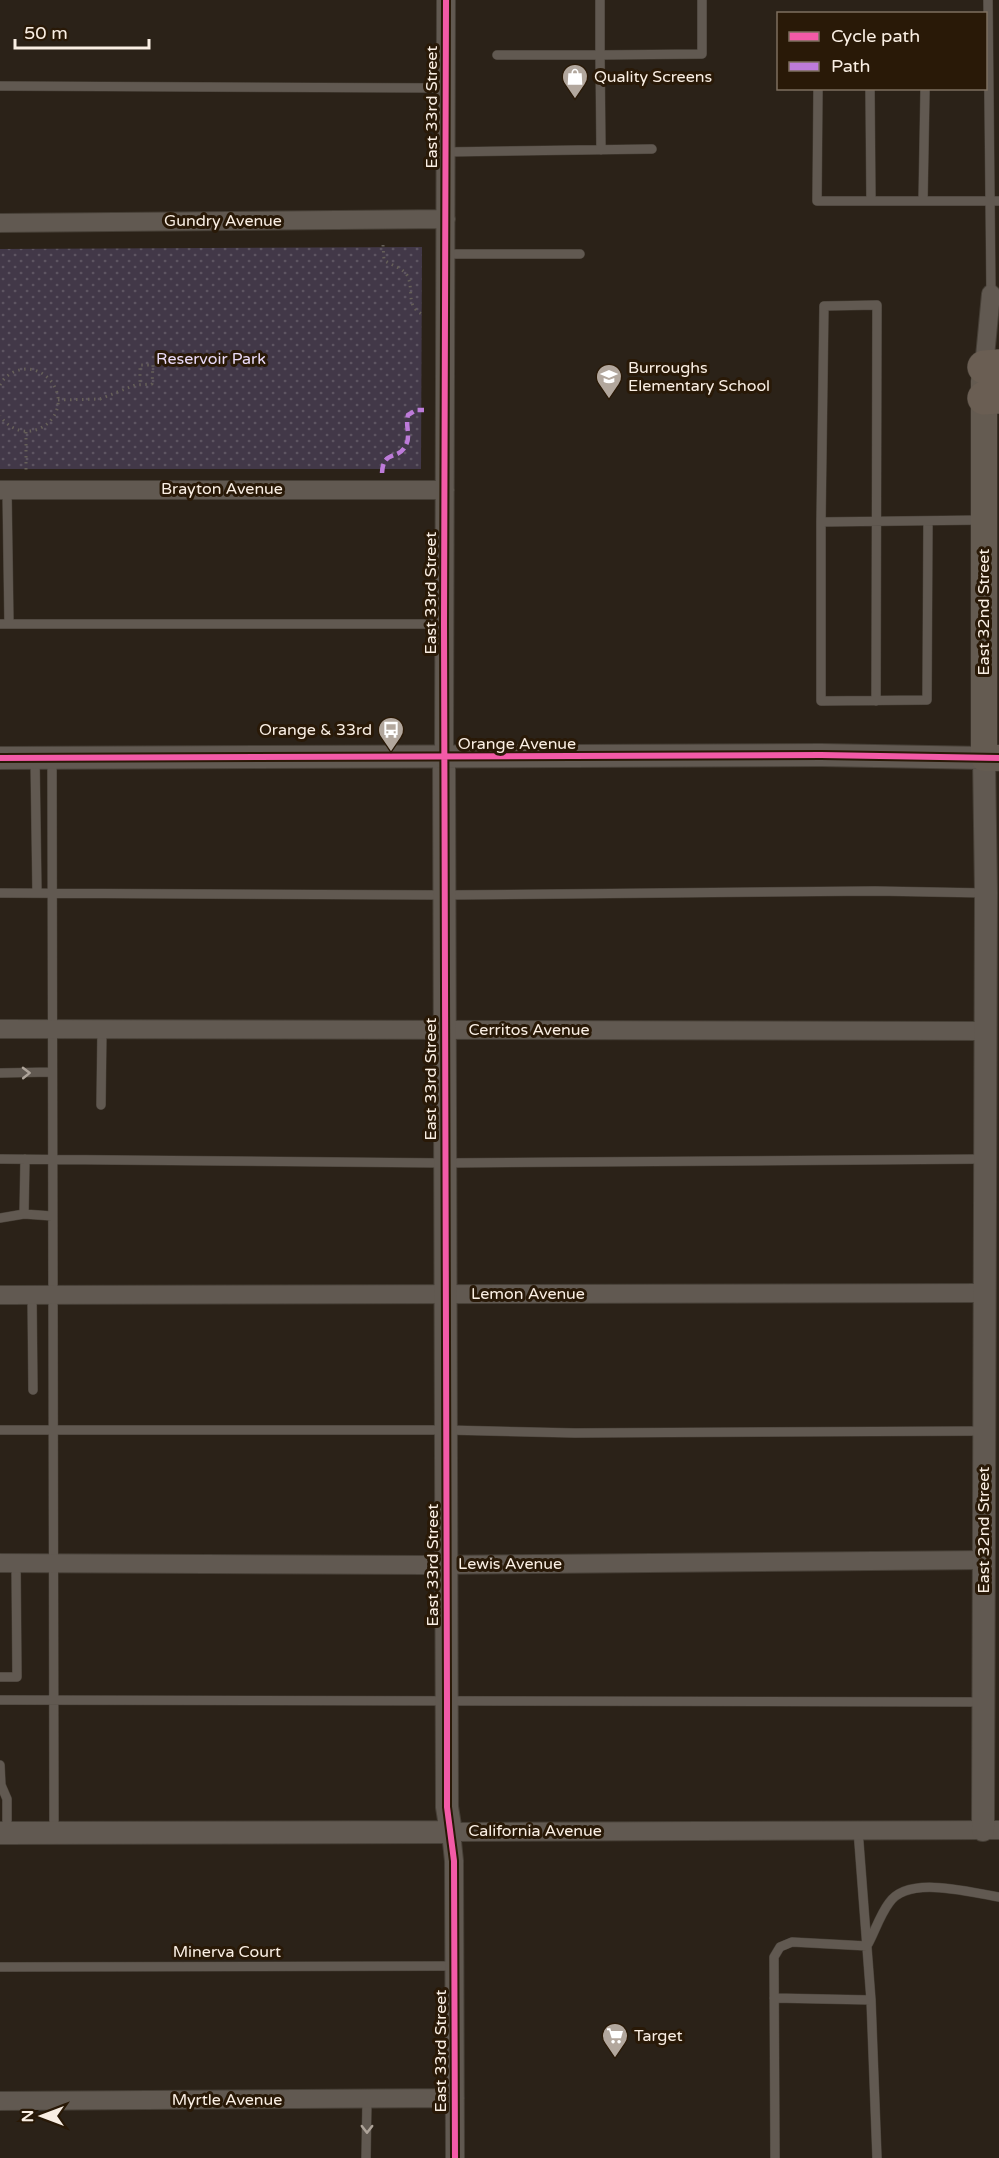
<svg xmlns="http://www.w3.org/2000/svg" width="999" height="2158" font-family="'Varela Round',sans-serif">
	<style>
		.park { fill: url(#park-dots) }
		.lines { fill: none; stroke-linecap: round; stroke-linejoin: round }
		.service-casing { stroke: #463f36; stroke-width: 10 }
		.minor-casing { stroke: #463f36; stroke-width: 20 }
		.tertiary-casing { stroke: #463f36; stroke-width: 24 }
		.secondary-casing { stroke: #463f36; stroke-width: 27 }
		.motorway-casing { stroke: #463f36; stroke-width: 34 }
		.path { stroke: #666059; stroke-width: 3; stroke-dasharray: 1.5 4.5; stroke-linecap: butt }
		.service { stroke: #615951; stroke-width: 9 }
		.minor { stroke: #615951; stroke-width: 18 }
		.tertiary { stroke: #615951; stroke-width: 22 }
		.secondary { stroke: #645b51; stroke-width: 26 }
		.motorway { stroke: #6a5e53; stroke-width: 33 }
		.quiet { stroke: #bd7bd9; stroke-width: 4.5; stroke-dasharray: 9 4.5; stroke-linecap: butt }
		.cycleway-casing { stroke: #291907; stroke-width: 10 }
		.cycleway { stroke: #f35aa7; stroke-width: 6 }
		.oneway { stroke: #aea49a }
		.labels { text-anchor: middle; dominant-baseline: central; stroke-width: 6; stroke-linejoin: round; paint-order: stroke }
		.poi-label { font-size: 16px; fill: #faefe4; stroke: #291907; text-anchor: start }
		.street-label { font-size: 16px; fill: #faefe4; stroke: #291907 }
		.park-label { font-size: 16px; fill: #eadbf8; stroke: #291907 }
	</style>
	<defs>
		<pattern id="park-dots" width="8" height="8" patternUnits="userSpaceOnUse" patternTransform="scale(1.5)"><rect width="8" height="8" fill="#423848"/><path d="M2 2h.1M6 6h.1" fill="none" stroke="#5e5562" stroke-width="1.8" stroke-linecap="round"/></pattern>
	</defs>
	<rect width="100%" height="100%" fill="#2b2218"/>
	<path class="park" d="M422 247 421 469H0V249Z"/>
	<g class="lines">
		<defs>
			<path id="service" d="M988 0 991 294
				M497 55H600V0
				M0 86 445 88
				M870 90 871 201
				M818 91 817 201H999
				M601 150 600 55 702 54V0
				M445 152 652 149
				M923 201 925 91
				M445 254H580
				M7 490 9 624
				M821 522 824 306 877 305 876 701
				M928 522 927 700 821 701V522L982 520
				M0 624H444
				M35 758 37 893
				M52 758 54 1832
				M0 893 446 895 875 891 986 893
				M0 1073 52 1072
				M101 1105 102 1029
				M0 1159 445 1163 985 1159
				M25 1159 24 1214 52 1216
				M0 1218 24 1214
				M32 1295 33 1390
				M0 1430H447L575 1433 985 1431
				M0 1677H17L16 1562
				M0 1700 984 1702
				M0 1765 1 1785 7 1799V1833
				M858 1830 871 2000 877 2158
				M868 1944C875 1931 880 1915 889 1903 908 1874 971 1893 999 1897
				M0 1967 454 1966
				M774 1998 871 2000
				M366 2158 367 2100
				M775 2158 774 1957 780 1947 792 1942 867 1946"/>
			<path id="minor" d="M0 223 446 219
				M984 367 991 294
				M0 490H445
				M444 758 446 0
				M0 1029 986 1031
				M0 1295 985 1293
				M0 1563 424 1565 984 1560
				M0 2101 455 2098
				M455 2158 454 1861 451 1832 999 1830"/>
			<path id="tertiary" d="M0 758 821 755 984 758 986 893 983 1830
				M0 1833 451 1832 447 1807 444 758"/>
			<path id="secondary" d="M984 381V758H999"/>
			<path id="motorway" d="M984 367 999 366
				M984 398 999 397"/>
		</defs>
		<use href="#service" class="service-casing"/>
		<use href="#minor" class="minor-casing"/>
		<use href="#tertiary" class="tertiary-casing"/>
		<use href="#secondary" class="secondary-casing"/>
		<use href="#motorway" class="motorway-casing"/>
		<path class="path" d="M383 245 384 260C392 266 404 268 408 277 414 292 405 307 424 315
			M0 385C5 375 16 369 27 369 36 369 45 374 51 381 77 415 27 453 0 416
			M58 400 100 399 135 385 152 384 153 365H140V384
			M26 432V472"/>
		<use href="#service" class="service"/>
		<use href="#minor" class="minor"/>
		<use href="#tertiary" class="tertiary"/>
		<use href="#secondary" class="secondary"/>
		<use href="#motorway" class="motorway"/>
		<path class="quiet" d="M382 473C383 449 399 461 406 445 411 435 405 426 408 415L416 410H424"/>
		<defs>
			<path id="cycleway" d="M446 0 444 624 447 1700V1807L454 1861 455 2158
				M0 758 821 755 999 758"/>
		</defs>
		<use href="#cycleway" class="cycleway-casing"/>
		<use href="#cycleway" class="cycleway"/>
	</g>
	<defs><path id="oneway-chevron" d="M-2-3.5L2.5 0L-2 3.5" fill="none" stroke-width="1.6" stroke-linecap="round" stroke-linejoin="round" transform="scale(1.5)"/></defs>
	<g class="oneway">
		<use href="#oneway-chevron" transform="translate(26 1073) rotate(-1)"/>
		<use href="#oneway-chevron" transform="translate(367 2129) rotate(90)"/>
	</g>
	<defs>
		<symbol id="shop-pin" viewBox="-11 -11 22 30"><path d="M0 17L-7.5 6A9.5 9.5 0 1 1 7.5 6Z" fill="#b2a79d" stroke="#291907"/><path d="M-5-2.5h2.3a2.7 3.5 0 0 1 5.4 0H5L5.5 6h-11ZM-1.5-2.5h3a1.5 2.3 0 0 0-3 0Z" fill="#fff"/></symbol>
		<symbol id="school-pin" viewBox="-11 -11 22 30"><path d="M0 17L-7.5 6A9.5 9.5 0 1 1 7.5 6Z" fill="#b2a79d" stroke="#291907"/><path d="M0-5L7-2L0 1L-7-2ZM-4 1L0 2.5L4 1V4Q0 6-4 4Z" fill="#fff"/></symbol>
		<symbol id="bus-pin" viewBox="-11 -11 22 30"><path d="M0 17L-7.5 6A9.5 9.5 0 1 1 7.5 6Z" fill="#b2a79d" stroke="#291907"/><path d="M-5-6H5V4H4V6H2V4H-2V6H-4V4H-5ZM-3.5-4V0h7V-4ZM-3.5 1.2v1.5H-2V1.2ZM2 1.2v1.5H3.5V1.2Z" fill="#fff"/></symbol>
		<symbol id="supermarket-pin" viewBox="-11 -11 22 30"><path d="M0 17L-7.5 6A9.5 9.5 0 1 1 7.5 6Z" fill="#b2a79d" stroke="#291907"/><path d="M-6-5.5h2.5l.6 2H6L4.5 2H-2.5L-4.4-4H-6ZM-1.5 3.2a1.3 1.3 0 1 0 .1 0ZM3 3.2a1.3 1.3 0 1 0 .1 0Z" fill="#fff"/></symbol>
	</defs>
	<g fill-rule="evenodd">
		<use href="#shop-pin" x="560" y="62" width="30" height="40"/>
		<use href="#school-pin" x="594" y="362" width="30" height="40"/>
		<use href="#bus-pin" x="376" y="715" width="30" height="40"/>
		<use href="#supermarket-pin" x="600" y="2021" width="30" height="40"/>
	</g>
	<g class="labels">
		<g class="poi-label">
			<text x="594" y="77">Quality Screens</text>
			<text x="628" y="368">Burroughs<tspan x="628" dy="18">Elementary School</tspan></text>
			<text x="372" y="730" text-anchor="end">Orange &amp; 33rd</text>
			<text x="634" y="2036">Target</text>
		</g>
		<g class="street-label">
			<text transform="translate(432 107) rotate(-90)">East 33rd Street</text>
			<text x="223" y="221">Gundry Avenue</text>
			<text x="222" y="489">Brayton Avenue</text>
			<text transform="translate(431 593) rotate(-90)">East 33rd Street</text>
			<text transform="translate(984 612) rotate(-90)">East 32nd Street</text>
			<text x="517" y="744">Orange Avenue</text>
			<text x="529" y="1030">Cerritos Avenue</text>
			<text transform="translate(431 1079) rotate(-90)">East 33rd Street</text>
			<text x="528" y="1294">Lemon Avenue</text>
			<text transform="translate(984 1530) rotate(-90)">East 32nd Street</text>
			<text x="510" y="1564">Lewis Avenue</text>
			<text transform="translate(433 1565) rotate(-90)">East 33rd Street</text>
			<text x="535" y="1831">California Avenue</text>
			<text x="227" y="1952">Minerva Court</text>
			<text transform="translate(441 2051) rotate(-90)">East 33rd Street</text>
			<text x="227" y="2100">Myrtle Avenue</text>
		</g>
		<g class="park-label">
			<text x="211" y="359">Reservoir Park</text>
		</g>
	</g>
	<rect x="777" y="12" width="210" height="78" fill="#291907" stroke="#7d6f5f" stroke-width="1.5"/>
	<rect x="789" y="32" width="30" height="9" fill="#f35aa7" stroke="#7d6f5f" stroke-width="1.5"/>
	<text x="831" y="42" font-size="18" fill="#faefe4">Cycle path</text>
	<rect x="789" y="62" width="30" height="9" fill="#bd7bd9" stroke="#7d6f5f" stroke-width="1.5"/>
	<text x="831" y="72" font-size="18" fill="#faefe4">Path</text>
	<g transform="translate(42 2116) rotate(270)" stroke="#291907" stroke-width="4.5" paint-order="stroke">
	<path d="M0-4.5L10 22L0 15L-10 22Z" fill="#faefe4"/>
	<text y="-9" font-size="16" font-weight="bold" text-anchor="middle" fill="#faefe4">N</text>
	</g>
	<path d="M15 39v9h134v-9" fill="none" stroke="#faefe4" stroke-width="3"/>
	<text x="24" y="39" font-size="18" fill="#faefe4" stroke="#291907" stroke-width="4.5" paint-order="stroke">50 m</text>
</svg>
